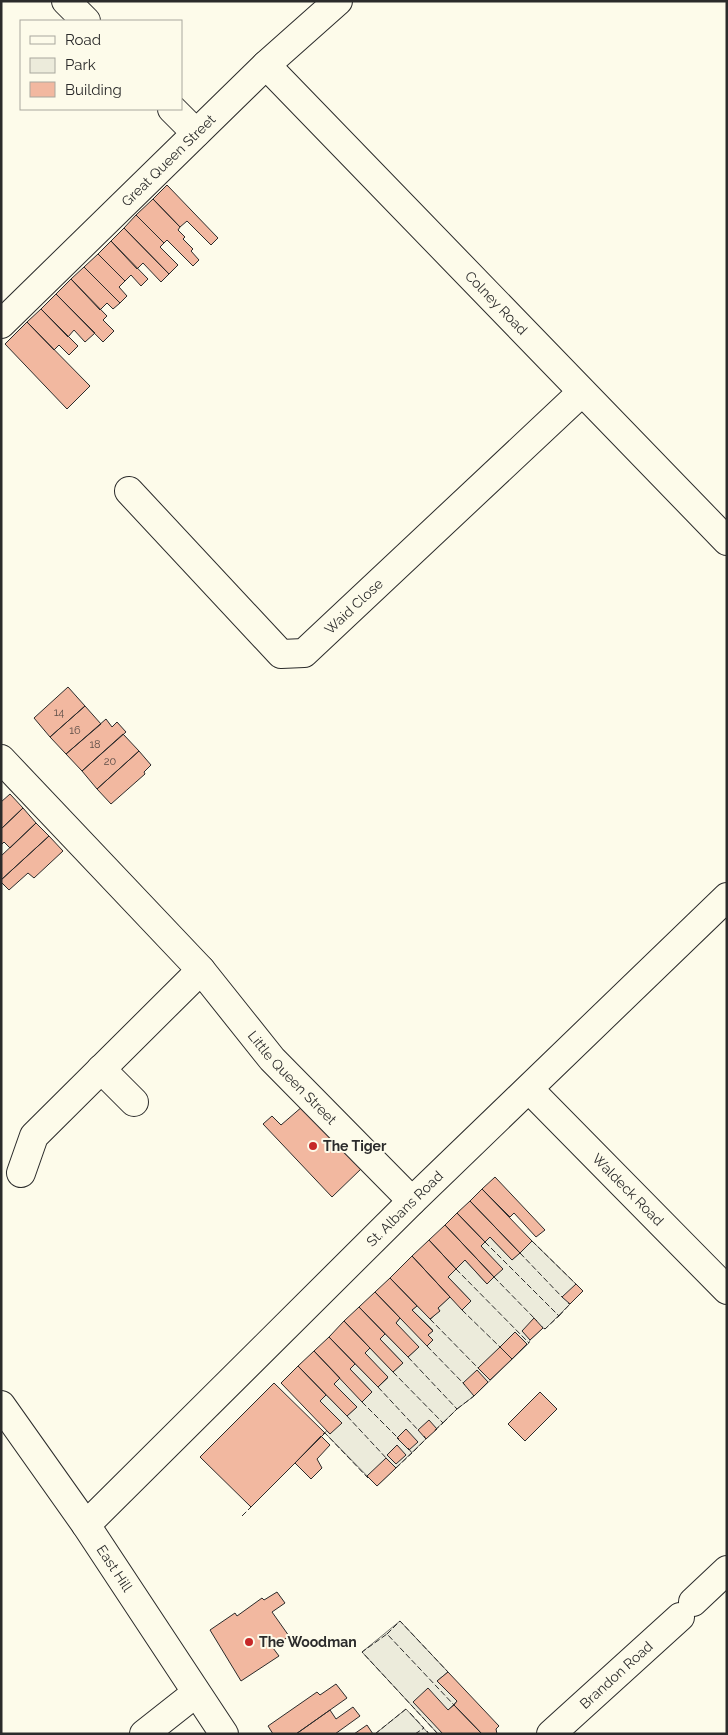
<svg xmlns="http://www.w3.org/2000/svg" width="728" height="1735" font-family="Raleway,sans-serif">
	<style>
		.green { fill: #ecebdb; stroke: #74746e }
		.building { fill: #f2b8a0; stroke: #2b2b2b }
		.lines { fill: none; stroke-linecap: round; stroke-linejoin: round }
		.street-casing { stroke: #2b2b2b; stroke-width: 30 }
		.primary-casing { stroke: #2b2b2b; stroke-width: 30 }
		.street { stroke: #fdfbea; stroke-width: 28 }
		.primary { stroke: #fdfbea; stroke-width: 28 }
		.fence { stroke: #2b2b2b; stroke-width: 1; stroke-dasharray: 6 2.5; stroke-linecap: butt }
		.poi-dot { fill: #c62828; stroke: #fdfbea; stroke-width: 2 }
		.labels { text-anchor: middle; dominant-baseline: central; stroke-width: 4; stroke-linejoin: round; paint-order: stroke }
		.number-label { font-size: 11px; fill: #5d4e48 }
		.street-label { font-size: 14px; fill: #2b2b2b; stroke: #fdfbea }
		.poi-label { font-size: 14px; font-weight: bold; fill: #2b2b2b; stroke: #fdfbea; text-anchor: start }
	</style>
	<rect width="100%" height="100%" fill="#fdfbea"/>
	<path class="green" d="M490 1237 512 1260 532 1241 583 1291 545 1329 543 1328 530 1340 529 1343 474 1396 457 1409 377 1486 325 1433 327 1430 330 1433 320 1401 326 1395 347 1416 357 1407 334 1384 340 1378 362 1401 372 1392 350 1369 355 1364 378 1387 388 1378 365 1353 370 1348 393 1372 403 1363 380 1339 385 1334 408 1357 418 1348 396 1323 400 1318 427 1345 428 1335 433 1330 412 1310 417 1306 431 1319 439 1311 438 1308 450 1297 463 1309 471 1301 448 1277 465 1260 487 1284 502 1269 481 1246Z
		M400 1621 448 1672 437 1681 457 1701 448 1710 443 1734H438L362 1652Z
		M406 1709 429 1734H375Z"/>
	<path class="building" d="M167 185 218 238 211 245 187 221 180 227 153 199Z
		M153 199 180 227 178 230 185 237 183 239 193 249 191 251 199 260 193 266 167 240 164 243 136 215Z
		M136 215 164 243 160 247 178 265 169 274 124 228Z
		M124 228 169 274 161 282 143 263 137 269 111 241Z
		M111 241 148 279 141 286 131 275 125 281 98 254Z
		M98 254 125 281 119 287 127 296 120 303 84 267Z
		M84 267 120 303 113 309 107 303 100 310 71 279Z
		M71 279 107 316 103 320 114 331 103 342 56 294Z
		M56 294 95 333 85 342 74 330 68 337 41 309Z
		M41 309 78 346 69 355 59 345 54 350 27 322Z
		M27 322 90 386 67 409 5 344Z
		M68 687 85 706 50 737 34 718Z
		M85 706 101 724 66 754 50 737Z
		M106 719 112 727 117 722 126 732 82 771 66 754Z
		M123 734 139 751 97 789 82 771Z
		M139 751 151 765 144 772 145 774 111 804 97 789Z
		M10 794 23 808 1 829V802Z
		M23 808 36 823 10 848 4 842 1 845V829Z
		M36 823 49 836 1 880V856Z
		M49 836 63 851 34 878 28 873 9 890 1 882V880Z
		M303 1106 362 1168 332 1197 263 1124 272 1116 281 1125Z
		M495 1177 545 1230 536 1237 514 1213 510 1217 482 1189Z
		M482 1189 532 1241 520 1253 470 1201Z
		M470 1201 520 1253 512 1260 490 1237 485 1242 457 1213Z
		M457 1213 485 1242 481 1246 503 1269 494 1277 445 1225Z
		M445 1225 494 1277 487 1284 465 1260 456 1269 429 1240Z
		M429 1240 456 1269 448 1277 471 1301 462 1310 412 1256Z
		M412 1256 450 1297 438 1308 440 1311 430 1319 390 1278Z
		M390 1278 417 1306 412 1310 433 1331 428 1335 433 1340 427 1346 375 1292Z
		M576 1284 583 1291 570 1304 562 1297Z
		M375 1292 400 1318 396 1323 419 1347 408 1357 359 1307Z
		M359 1307 385 1334 380 1339 403 1363 393 1372 344 1321Z
		M534 1318 543 1328 530 1340 522 1331Z
		M344 1321 370 1348 365 1353 388 1377 378 1387 329 1337Z
		M515 1332 527 1344 512 1359 500 1347Z
		M329 1337 355 1364 350 1369 372 1392 362 1402 314 1351Z
		M500 1347 512 1359 490 1380 478 1368Z
		M314 1351 340 1378 334 1384 357 1407 347 1416 298 1366Z
		M298 1366 326 1395 320 1401 342 1423 330 1434 281 1383Z
		M477 1370 488 1382 474 1396 463 1383Z
		M274 1383 325 1433 251 1507 200 1457Z
		M540 1392 557 1409 525 1441 508 1424Z
		M429 1420 437 1429 426 1439 418 1430Z
		M406 1429 418 1442 409 1450 397 1438Z
		M321 1436 330 1445 317 1459 322 1468 311 1479 295 1463Z
		M397 1445 406 1455 396 1464 387 1455Z
		M386 1458 396 1468 377 1486 367 1476Z
		M277 1592 285 1603 272 1612 289 1636 273 1648 279 1656 241 1681 210 1630 235 1613 237 1616 262 1598 264 1600Z
		M448 1672 499 1726 496 1729 497 1734H482L454 1705 457 1701 437 1681Z
		M336 1684 347 1698 296 1734H273L268 1726 317 1692 320 1695Z
		M428 1688 448 1710 454 1705 482 1734H443L413 1702Z
		M353 1707 360 1716 335 1734H296L330 1710 336 1719Z
		M367 1725 373 1734H354Z"/>
	<g class="lines">
		<defs>
			<g id="street">
				<path d="M66 1 86 21"/>
				<path id="s1" d="M266 65 727 541"/>
				<path d="M172 109 196 133"/>
				<path id="s2" d="M1 324 266 65 338 1"/>
				<path id="s3" d="M129 491 281 654 304 653 582 392"/>
				<path id="s4" d="M1 759 201 970 272 1059 412 1201"/>
				<path d="M101 1069 134 1102"/>
				<path id="s5" d="M529 1089 727 1290"/>
				<path d="M21 1173 34 1136 201 970"/>
				<path id="s6" d="M86 1525 412 1201 727 897"/>
				<path d="M693 1602 727 1570"/>
				<path d="M144 1734 196 1693"/>
				<path id="s7" d="M551 1734 680 1617"/>
			</g>
			<g id="primary">
				<path id="s8" d="M1 1405 86 1525 224 1734"/>
			</g>
		</defs>
		<use href="#street" class="street-casing"/>
		<use href="#primary" class="primary-casing"/>
		<use href="#street" class="street"/>
		<use href="#primary" class="primary"/>
		<path class="fence" d="M532 1241 578 1286
			M485 1242 559 1316 545 1329 542 1326
			M520 1253 563 1298
			M456 1269 529 1343
			M494 1277 537 1321
			M462 1310 500 1347
			M559 1316 570 1304 568 1303
			M430 1319 479 1369
			M427 1346 465 1385
			M408 1357 457 1409 443 1423
			M393 1372 443 1423 434 1431
			M378 1387 419 1431
			M362 1402 399 1439
			M457 1409 474 1396 473 1395
			M347 1416 388 1460
			M323 1434 325 1433 368 1478
			M408 1448 412 1453 426 1439 424 1436
			M396 1468 412 1453
			M242 1516 253 1505
			M387 1634 400 1621 448 1672
			M410 1713 424 1728 415 1734
			M427 1731 429 1734
			M375 1734 406 1709 408 1711
			M438 1734 362 1652 387 1634 454 1705"/>
	</g>
	<g class="poi-dot">
		<circle cx="313" cy="1146" r="5"/>
		<circle cx="249" cy="1642" r="5"/>
	</g>
	<g class="labels">
		<g class="number-label">
			<text x="59" y="712">14</text>
			<text x="75" y="730">16</text>
			<text x="95" y="744">18</text>
			<text x="110" y="761">20</text>
		</g>
		<g class="street-label">
			<text stroke="none"><textPath href="#s2" startOffset="234">Great Queen Street</textPath></text>
			<text stroke="none"><textPath href="#s1" startOffset="331">Colney Road</textPath></text>
			<text stroke="none"><textPath href="#s3" startOffset="314">Waid Close</textPath></text>
			<text stroke="none"><textPath href="#s4" startOffset="432">Little Queen Street</textPath></text>
			<text stroke="none"><textPath href="#s5" startOffset="141">Waldeck Road</textPath></text>
			<text stroke="none"><textPath href="#s6" startOffset="449">St. Albans Road</textPath></text>
			<text stroke="none"><textPath href="#s8" startOffset="199">East Hill</textPath></text>
			<text stroke="none"><textPath href="#s7" startOffset="88">Brandon Road</textPath></text>
		</g>
		<g class="poi-label">
			<text x="323" y="1146">The Tiger</text>
			<text x="259" y="1642">The Woodman</text>
		</g>
	</g>
	<rect width="728" height="1735" fill="none" stroke="#2b2b2b" stroke-width="5"/>
	<rect x="20" y="20" width="162" height="90" fill="#fdfbea" stroke="#a9a89e"/>
	<rect x="30" y="36" width="25" height="8" fill="#fdfbea" stroke="#a9a89e"/>
	<text x="65" y="45" font-size="15" fill="#2b2b2b">Road</text>
	<rect x="30" y="58" width="25" height="15" fill="#ecebdb" stroke="#a9a89e"/>
	<text x="65" y="70" font-size="15" fill="#2b2b2b">Park</text>
	<rect x="30" y="82" width="25" height="15" fill="#f2b8a0" stroke="#a9a89e"/>
	<text x="65" y="95" font-size="15" fill="#2b2b2b">Building</text>
</svg>
